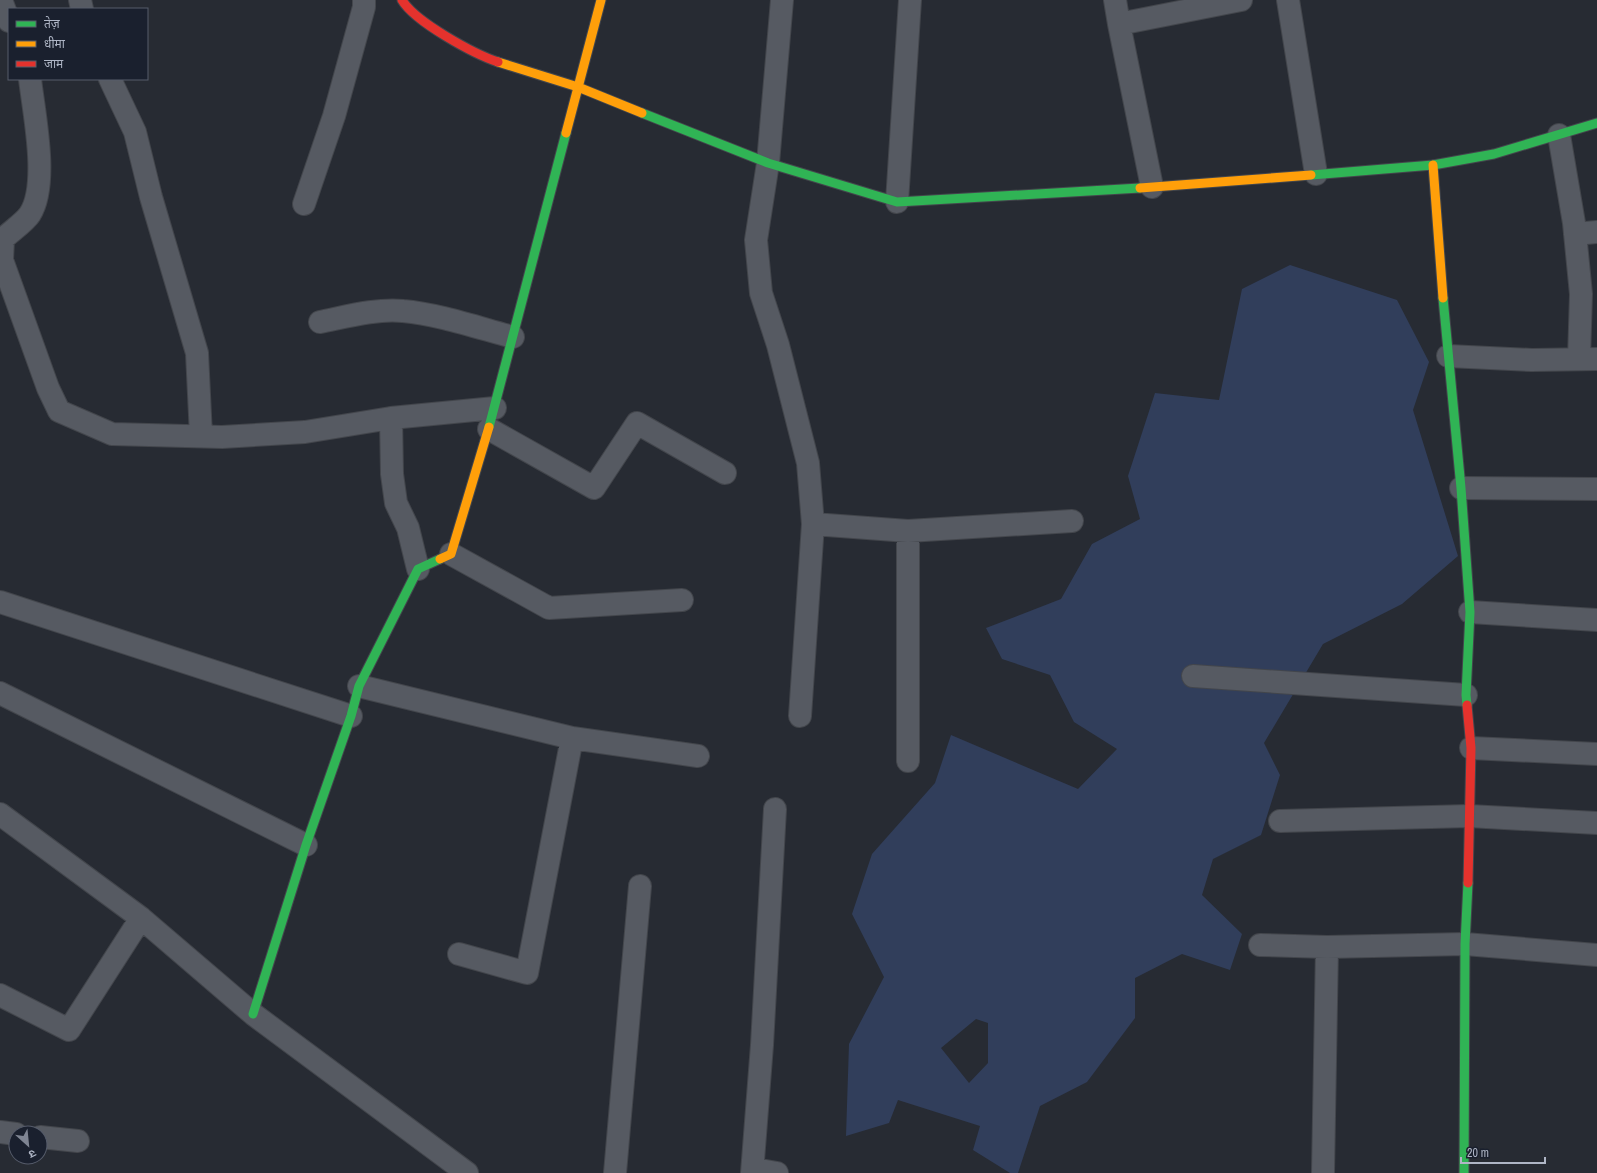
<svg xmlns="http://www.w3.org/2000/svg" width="1597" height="1173" font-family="'Archivo Narrow','Noto Sans Devanagari',sans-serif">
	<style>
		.water { fill: #313e5b; fill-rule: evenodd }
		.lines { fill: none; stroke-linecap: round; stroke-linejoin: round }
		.street-casing { stroke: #43464c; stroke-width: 24 }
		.fast-casing { stroke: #43464c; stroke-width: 11 }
		.slow-casing { stroke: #43464c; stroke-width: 11 }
		.jam-casing { stroke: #43464c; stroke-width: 11 }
		.street { stroke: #565a62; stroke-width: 22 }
		.fast { stroke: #30b455; stroke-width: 9 }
		.slow { stroke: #ff9f0a; stroke-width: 9 }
		.jam { stroke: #e5322d; stroke-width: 9 }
	</style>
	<rect width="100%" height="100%" fill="#272b33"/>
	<path class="water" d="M1290 265 1397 300 1429 362 1413 410 1458 556 1402 604 1323 644 1264 743 1280 775 1261 835 1213 859 1202 895 1242 934 1230 970 1182 954 1135 978V1018L1087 1082 1040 1106 1018 1173H1010L973 1150 980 1126 898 1100 889 1123 846 1136 849 1044 884 977 852 914 872 854 935 783 951 735 1078 789 1117 749 1074 722 1050 675 1002 659 986 628 1061 599 1092 544 1140 519 1128 476 1155 393 1219 400 1242 289ZM976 1019 988 1023V1063L969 1083 941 1048Z"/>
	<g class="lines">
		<defs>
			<path id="street" d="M1 0 9 21
				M80 0 82 9
				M782 0 768 163 756 240 761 293 778 345 808 463 813 524 908 531 1072 521
				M1115 0 1119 24
				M1288 0 1316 174
				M30 79C34 114 49 184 30 214 25 222 10 232 3 239L2 260 48 388 59 411 112 434 222 437 305 432 391 418 495 408
				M110 79 135 132 151 197 197 353 201 436
				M1559 135 1574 223 1581 294 1579 359
				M1152 187 1119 24 1241 0
				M897 202 910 0
				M304 204 334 116 364 7V0
				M1575 234 1597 232
				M320 322C345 317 378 308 403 311 438 314 479 328 513 337
				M1448 356 1532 360 1597 359
				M391 418 392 474 396 503 408 528 418 569
				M489 429 594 488 637 423 725 473
				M1461 488 1597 489
				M908 531V761
				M451 554 549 608 682 600
				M0 602 351 716
				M1470 612 1597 620
				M1193 676 1466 695
				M359 686 572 738 698 756
				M0 693 306 845
				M800 716 813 524
				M1471 748 1597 754
				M0 814 141 918 253 1014 467 1173
				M1280 821 1469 816 1597 823
				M1260 945 1327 947 1465 944 1597 955
				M459 954 527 973 572 738
				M0 995 69 1030 141 918
				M0 1132 16 1134
				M40 1137 78 1141
				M753 1169 777 1173
				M615 1173 640 886
				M752 1173 762 1045 775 809
				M1323 1173 1327 947"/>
			<path id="fast" d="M642 113 768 163 897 202 1140 188
				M1311 175 1433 165 1494 154 1597 123
				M1443 298 1461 488 1470 612 1466 695 1467 705
				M489 427 566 133
				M253 1014 306 845 351 716 359 686 418 569 440 559
				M1464 1173 1465 944 1468 883"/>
			<path id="slow" d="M498 62 578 87 642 113
				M566 133 601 0
				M1433 165 1443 298
				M1140 188 1311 175
				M440 559 451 554 489 427"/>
			<path id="jam" d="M402 0C415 22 474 54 498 62
				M1467 705 1471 748 1468 883"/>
		</defs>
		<use href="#street" class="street-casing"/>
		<use href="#fast" class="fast-casing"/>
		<use href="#slow" class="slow-casing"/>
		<use href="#jam" class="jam-casing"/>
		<use href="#street" class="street"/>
		<use href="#fast" class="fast"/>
		<use href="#slow" class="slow"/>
		<use href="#jam" class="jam"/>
	</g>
	<rect x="8" y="8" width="140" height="72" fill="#1a202e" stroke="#565c6b"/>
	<rect x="16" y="21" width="20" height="6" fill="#30b455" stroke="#565c6b"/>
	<text x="44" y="28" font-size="12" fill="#afb6c6">तेज़</text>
	<rect x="16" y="41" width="20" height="6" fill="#ff9f0a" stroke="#565c6b"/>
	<text x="44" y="48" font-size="12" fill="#afb6c6">धीमा</text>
	<rect x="16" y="61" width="20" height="6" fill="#e5322d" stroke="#565c6b"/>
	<text x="44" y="68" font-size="12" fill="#afb6c6">जाम</text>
	<g transform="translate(28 1145) rotate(153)"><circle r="19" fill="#1a202e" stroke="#565c6b"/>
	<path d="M0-3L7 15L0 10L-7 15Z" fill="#7f8593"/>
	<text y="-6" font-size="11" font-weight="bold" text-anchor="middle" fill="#afb6c6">उ</text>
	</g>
	<path d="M1461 1157v6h84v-6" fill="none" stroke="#afb6c6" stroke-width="2"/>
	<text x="1467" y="1157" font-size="12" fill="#afb6c6" stroke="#1a202e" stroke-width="3" paint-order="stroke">20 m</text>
</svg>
